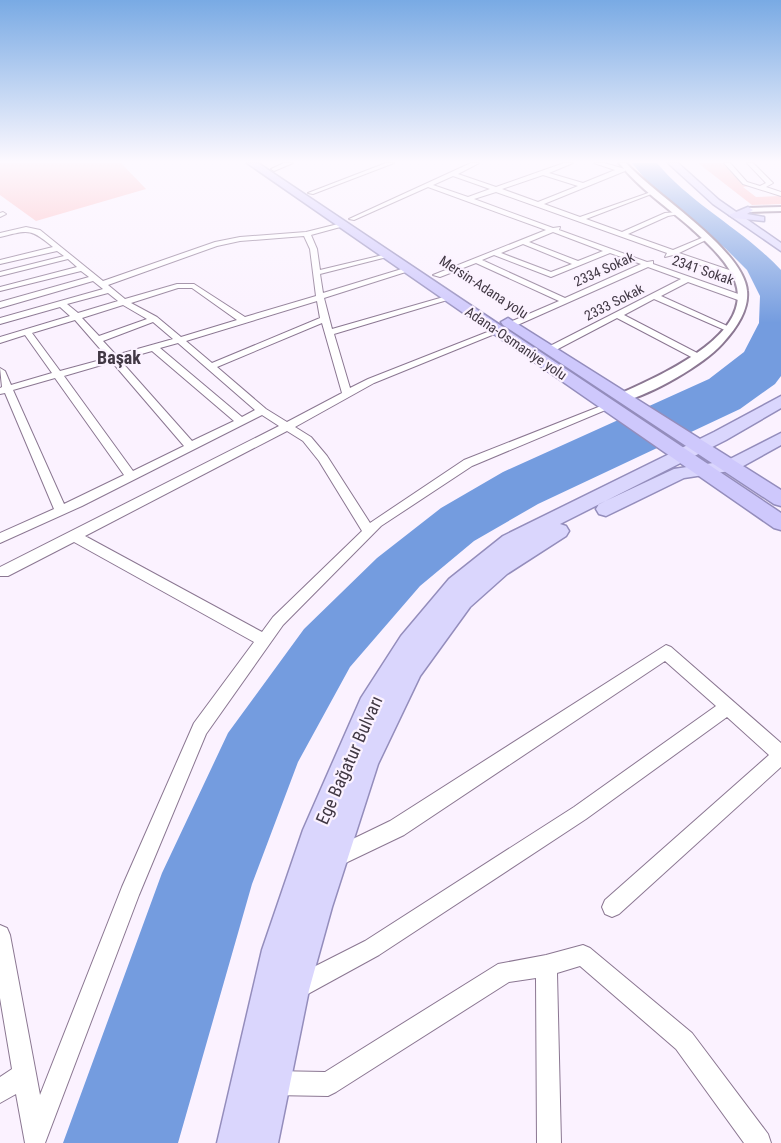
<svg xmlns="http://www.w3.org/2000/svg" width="781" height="1143" font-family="'Roboto Condensed',sans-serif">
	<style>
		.green { fill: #febbbf }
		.water { fill: #749cdf }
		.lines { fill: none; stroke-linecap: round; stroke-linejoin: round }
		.minor-casing { stroke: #8b7792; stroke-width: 2 }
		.tertiary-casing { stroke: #8b7792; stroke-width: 4 }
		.primary-casing { stroke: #948dbc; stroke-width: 3 }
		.trunk-casing { stroke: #948dbc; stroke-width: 3 }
		.minor { fill: #fff; fill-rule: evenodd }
		.tertiary { fill: #fff; fill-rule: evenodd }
		.primary { fill: #dad6fd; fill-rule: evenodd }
		.trunk { fill: #cec8fc; fill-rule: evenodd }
		.labels { text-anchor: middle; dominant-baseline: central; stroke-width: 4.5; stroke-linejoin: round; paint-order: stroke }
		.far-street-label { font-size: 14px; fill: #413844; stroke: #fbf2ff }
		.far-district-label { font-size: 18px; font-weight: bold; fill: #413844; stroke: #fbf2ff }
		.near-street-label { font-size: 18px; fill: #413844; stroke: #fbf2ff }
	</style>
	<rect width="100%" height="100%" fill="#fbf2ff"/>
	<path class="green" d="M0 163H121L146 189 36 221 0 195Z
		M698 163H724L742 183 750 186 743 187 756 197 781 196V204L752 205Z"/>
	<path class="water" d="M632 163H657C692 205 744 230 781 270V376L775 384 740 409 538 504 474 541 420 586 350 667 298 762 252 884 178 1143H63L162 873 228 733 304 629 377 558 441 508 503 472 709 379 744 352 759 323 760 296 747 270 726 249 650 185Z"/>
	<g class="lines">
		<defs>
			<path id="minor" d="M284 163H293L274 171 271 169Z
				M386 163H394L313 194 308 193Z
				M471 163H479L458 174 496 187 564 163H573L549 173 583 183 615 170 594 163H604L625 169V171L544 204 580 217 654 191V193L586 219 622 232 665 213 679 212V214L668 216 628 234 673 250 704 237H708V239L679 253 738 273V277H732L673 255 665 257 667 253 496 192 474 199 553 228 560 227 559 230 647 262 653 261V264L744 296V300H738L688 282 661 296 734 329 727 331 654 299 624 315 703 356V360H697L617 318 556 350H550V346L681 279 648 267 513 327 510 326V322L559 301 476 263 440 277 433 275 546 230 428 187 354 220 349 219ZM543 175 578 186 538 202 502 189ZM453 176 490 189 468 197 433 185ZM553 232 603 251 578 261 529 242ZM523 244 572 264 551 272 501 253ZM610 253 641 264 565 298 482 260 494 255 551 277Z
				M724 163H730L747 182 760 186 766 183 747 163H753L773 183 766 187 781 192V196L743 184Z
				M0 213 3 212 6 214 0 217Z
				M342 223 344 226 311 235 317 249 320 270 387 254 391 256 320 274 323 293 405 268 412 270 324 298 332 329 447 296 454 298 334 334 350 388 368 379 495 329 502 331 374 383 295 427 311 437 327 456 370 523 464 460 606 404 610 403 615 406 472 466 381 526 283 625 206 734 139 895 45 1143H25L16 1094 0 1103V1077L12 1069 0 998V925L7 928 10 935 40 1095 122 887 194 723 254 642 74 542 8 576H0V567L279 426 262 415 82 506 0 543V533L54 509 5 393 0 394V388L2 387 0 368 5 371 11 385 52 373 25 335 0 343V337L70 316 60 307 0 324V318L103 289 93 281 0 308V302L89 277 81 271 0 291V287L77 267 68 259 0 276V272L64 256 57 251 0 264V260L53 247C30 228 29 230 0 237V233L26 227 40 230 103 281 215 242 240 237 306 232ZM304 236 310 249 316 296 245 317 194 284H177L125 299 108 285 217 246 240 241ZM178 288H192L237 320 181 337 157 317 131 303ZM108 293 118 301 78 313 67 304ZM317 301 320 318 212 363 186 341ZM123 305 147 319 99 336 82 318ZM75 320 108 358 60 371 32 333ZM153 322 173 339 116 355 103 341ZM322 323 342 393 287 422 266 409 217 367ZM178 343 255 410 242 417 160 348ZM152 351 234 421 192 441 120 360ZM112 362 184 446 133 471 64 376ZM55 378 124 475 64 504 13 390ZM287 431 303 441 319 461 362 531 273 617 262 632 85 536Z
				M666 645 671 647 781 743V767L619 914 612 917 605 914 602 907 605 900 769 755 727 717 586 819 379 955 306 995 298 998 290 995 287 987 290 979 365 941 574 807 716 706 665 661 404 835 335 868 328 865 325 858 328 851 390 821Z
				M583 945 590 948 692 1033 768 1134 771 1143H744L676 1049 580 966 557 973 561 1143H537L536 978 509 982 336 1092 328 1096 272 1095 264 1091 260 1083 264 1075 272 1071 325 1072 498 964 546 955Z"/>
			<path id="tertiary" d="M619 163H626C655 195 744 250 747 291 749 311 735 330 722 344 703 365 652 394 624 401L618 397 620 394C656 377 756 336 735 281 727 260 707 243 691 228 667 207 640 189 619 163Z
				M781 207V211L748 212 744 210 748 208Z"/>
			<path id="primary" d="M668 163H678L719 200 781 243V251L713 204Z
				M781 396V408L726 440 560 524 566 526 569 531 566 536 507 574 470 607 420 676 378 764 332 907 309 990 278 1143H217L262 950 303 830 361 698 401 636 449 579 503 536 714 432Z
				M781 433V445L736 470 684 478 606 516 599 514 596 509 599 504 674 469 726 461Z"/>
			<path id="trunk" d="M247 163H258L781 513V530L774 528Z
				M748 207 753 210 747 214 764 217V221L734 218 729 215Z
				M508 318 781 490V506L774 504 503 325 501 322Z"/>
		</defs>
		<use href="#minor" class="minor-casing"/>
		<use href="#tertiary" class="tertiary-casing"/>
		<use href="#primary" class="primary-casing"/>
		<use href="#trunk" class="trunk-casing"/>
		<use href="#minor" class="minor"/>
		<use href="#tertiary" class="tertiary"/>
		<use href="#primary" class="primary"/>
		<use href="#trunk" class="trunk"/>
	</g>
	<linearGradient id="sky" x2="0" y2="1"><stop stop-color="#79aae4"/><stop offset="0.5" stop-color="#fdf9ff"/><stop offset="1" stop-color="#fdf9ff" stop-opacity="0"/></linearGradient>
	<rect width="781" height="323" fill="url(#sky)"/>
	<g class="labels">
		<g class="far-street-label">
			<text transform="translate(604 269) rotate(-24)">2334 Sokak</text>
			<text transform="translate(703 270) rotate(19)">2341 Sokak</text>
			<text transform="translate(484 287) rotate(33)">Mersin-Adana yolu</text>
			<text transform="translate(614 302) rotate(-27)">2333 Sokak</text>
			<text transform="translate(516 343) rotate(34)">Adana-Osmaniye yolu</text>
		</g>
		<g class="far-district-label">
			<text x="119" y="357">Başak</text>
		</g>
		<g class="near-street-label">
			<text transform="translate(349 760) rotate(-66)">Ege Bağatur Bulvarı</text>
		</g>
	</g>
</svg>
